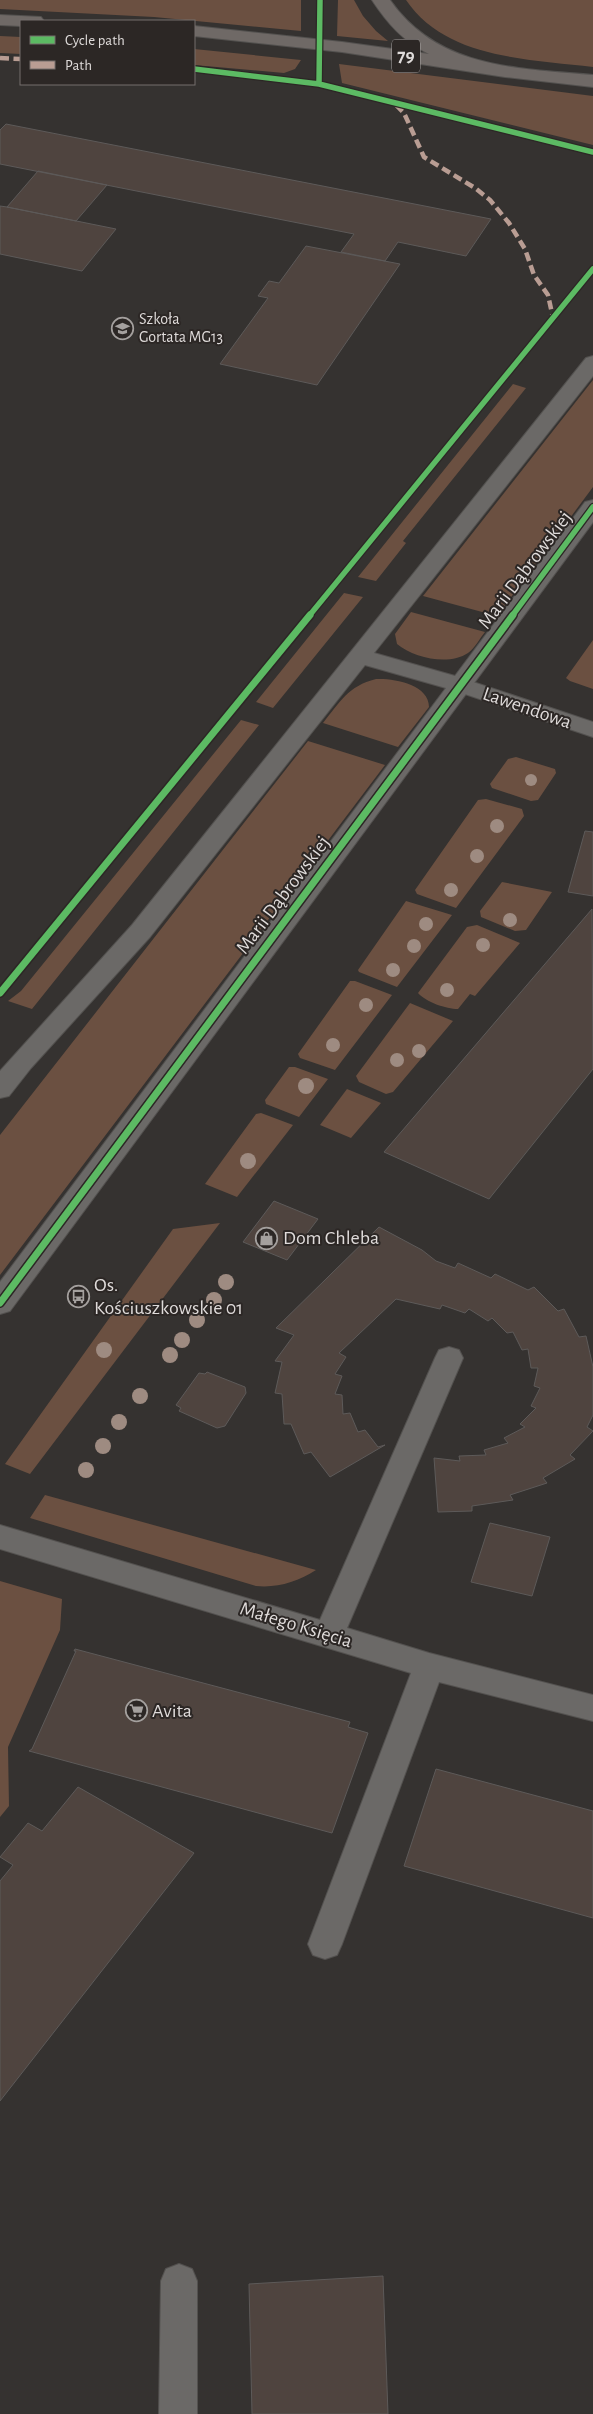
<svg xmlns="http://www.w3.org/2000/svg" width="593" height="2414" font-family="'Alegreya Sans',sans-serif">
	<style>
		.green { fill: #6b5041 }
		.building { fill: #4f443f; stroke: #5d5a59 }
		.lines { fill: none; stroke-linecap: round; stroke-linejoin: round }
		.lane-casing { stroke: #53514f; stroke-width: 2 }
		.secondary-casing { stroke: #53514f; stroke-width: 2 }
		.primary-casing { stroke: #53514f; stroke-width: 2 }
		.lane { fill: #6b6967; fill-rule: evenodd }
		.secondary { fill: #6b6967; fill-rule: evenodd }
		.primary { fill: #6f6966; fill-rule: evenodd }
		.quiet { stroke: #b99d93; stroke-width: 4.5; stroke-dasharray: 9 4.5; stroke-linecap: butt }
		.cycleway-far1-casing { stroke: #2c2725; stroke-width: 8 }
		.cycleway-casing { stroke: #2c2725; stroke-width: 10 }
		.cycleway-far1 { stroke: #5cba63; stroke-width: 5.5 }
		.cycleway { stroke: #5cba63; stroke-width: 7 }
		.tree { fill: #9e8b81 }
		.labels { text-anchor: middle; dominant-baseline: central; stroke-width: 4; stroke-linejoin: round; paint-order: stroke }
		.far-poi-label { font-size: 16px; fill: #dfdbda; stroke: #2c2725; text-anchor: start }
		.shield { fill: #2c2725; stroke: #a9a5a4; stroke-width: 1 }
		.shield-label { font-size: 19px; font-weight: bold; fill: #dfdbda }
		.street-label { font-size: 20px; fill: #dfdbda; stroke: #2c2725 }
		.poi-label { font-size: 20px; fill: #dfdbda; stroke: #2c2725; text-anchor: start }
	</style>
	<rect width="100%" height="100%" fill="#353230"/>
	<path class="green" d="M0 0H301V31L154 17 0 9Z
		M338 0H354L363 16 376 31 388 41 337 36Z
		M406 0H593V67C528 59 446 59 406 0Z
		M0 36 21 37V54L0 53Z
		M194 49 301 60 295 69 284 73 194 65Z
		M339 64 593 96V145L342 83Z
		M593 380V487L497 616 423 596Z
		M513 384 526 388 403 541 406 543 376 581 358 577Z
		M344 593 363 597 273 708 256 702Z
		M411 612 485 632C480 638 475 648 468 653 449 666 414 658 397 644L395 634Z
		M593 640V689L570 681 566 678Z
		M376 679C393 678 429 684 429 707L398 747 323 723C340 702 348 686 376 679Z
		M241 720 259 725 32 1009 8 1001 21 991 34 975Z
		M308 741 385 765 0 1275V1135Z
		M516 757 555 769 556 773 538 800 531 801 492 788 490 784 508 759Z
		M486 799 522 809 524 816 456 908 417 894 415 890 478 800Z
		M502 882 552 892 526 930 515 931 481 917 480 911Z
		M406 901 452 915 397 987 359 972 358 970Z
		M477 925 520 943 475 996 470 994 458 1009C446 1009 426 1002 418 993L467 927Z
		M350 981H355L392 995 335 1070 300 1058 298 1054Z
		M410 1003 453 1021 393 1092 386 1094 359 1082 356 1076Z
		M289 1067H295L328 1079 299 1117 266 1104 265 1100Z
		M347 1089 381 1103 351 1138 320 1125Z
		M261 1113 293 1125 237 1197 205 1184 256 1114Z
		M220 1223 30 1474 5 1464 173 1229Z
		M45 1495 316 1570C297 1582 278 1588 256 1586L30 1518Z
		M0 1581 62 1599 60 1630 8 1747 9 1806 0 1817Z"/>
	<path class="building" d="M6 124 491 219 466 256 398 242 385 261 341 252 354 234 0 164V130Z
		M38 171 107 185 76 221 7 207Z
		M0 206 7 207 116 229 82 271 0 254Z
		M306 246 400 264 317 385 220 364 268 298 258 296 269 281 279 283Z
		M585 831 593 832V896L568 892Z
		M592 909 593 1069 489 1199 384 1152Z
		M274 1201 318 1219 287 1260 243 1242Z
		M379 1227 422 1250 436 1261 455 1268 458 1263 491 1278 495 1274 528 1290 534 1287 558 1311 564 1309 579 1337 586 1336 593 1367V1415L587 1427 593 1431 570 1455 575 1459 543 1478 547 1483 510 1495 513 1500 472 1506V1511L438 1512 434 1458 460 1461 459 1456 486 1455 484 1450 508 1443 504 1438 525 1427 520 1424 536 1408 531 1406 540 1388 534 1386 538 1368H531L528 1349 522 1350 513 1332 507 1333 492 1318 488 1321 469 1309 465 1313 442 1305 440 1309 396 1299 339 1353 346 1357 335 1374 342 1376 335 1394 342 1395 343 1414 350 1413 358 1432 365 1430 378 1447 385 1445 330 1477 311 1452 304 1454 291 1424H284L282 1394 275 1393 282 1362 275 1361 294 1335 276 1328Z
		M207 1372 245 1387 246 1393 225 1426 217 1428 179 1411 181 1408 176 1405 199 1373 205 1374Z
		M490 1523 550 1537 532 1596 471 1582Z
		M75 1649 350 1722 348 1727 368 1733 332 1833 29 1751 32 1749 76 1651H74Z
		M436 1769 593 1811V1918L404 1866Z
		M78 1787 194 1853 0 2101V1881L13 1865 0 1857 28 1823 42 1831Z
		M383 2276 388 2414H252L249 2284Z"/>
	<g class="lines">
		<defs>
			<path id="lane" d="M461 678 593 722V737L453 690 449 685 453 680Z
				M449 1347 459 1350 463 1358 347 1628 429 1653 593 1695V1721L439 1682 342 1944 337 1955 325 1959 313 1955 308 1944 411 1673 0 1549V1525L320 1620 435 1358 439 1350Z
				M179 2264 192 2269 197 2281V2414H159L161 2281 166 2269Z"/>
			<path id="secondary" d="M593 356V376L374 653 455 676 585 502 593 500V522L10 1311 0 1314V1282L446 688 365 665 150 937 31 1068 9 1096 0 1098V1071L132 925 586 358Z"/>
			<path id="primary" d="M372 0H390C438 69 517 68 593 75V87L505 77 342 52 194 36V26L342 42 429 54C403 41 388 24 372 0Z
				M0 15 41 17 44 21H21V26L0 25Z"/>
		</defs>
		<use href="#lane" class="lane-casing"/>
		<use href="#secondary" class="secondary-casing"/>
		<use href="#primary" class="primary-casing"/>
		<use href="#lane" class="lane"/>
		<use href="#secondary" class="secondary"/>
		<use href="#primary" class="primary"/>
		<path class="quiet" d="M0 58 21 59
			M396 105 404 113 424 157 475 188 490 200 509 223 525 249 534 275 548 295 553 318"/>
		<defs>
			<path id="cycleway-far1" d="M194 69 319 84 593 152
				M319 84 320 0
				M309 616 593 269
				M512 616 593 507"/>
			<path id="cycleway" d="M0 993 310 615
				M0 1303 513 615"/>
		</defs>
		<use href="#cycleway-far1" class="cycleway-far1-casing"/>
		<use href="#cycleway" class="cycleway-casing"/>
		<use href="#cycleway-far1" class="cycleway-far1"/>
		<use href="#cycleway" class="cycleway"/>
	</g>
	<g class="tree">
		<circle cx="531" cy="780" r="6"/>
		<circle cx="497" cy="826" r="7"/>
		<circle cx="477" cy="856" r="7"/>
		<circle cx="451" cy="890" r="7"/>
		<circle cx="510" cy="920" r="7"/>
		<circle cx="426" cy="924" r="7"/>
		<circle cx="483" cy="945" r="7"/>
		<circle cx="414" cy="946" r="7"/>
		<circle cx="393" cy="970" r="7"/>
		<circle cx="447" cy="990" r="7"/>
		<circle cx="366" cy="1005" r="7"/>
		<circle cx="333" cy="1045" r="7"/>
		<circle cx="419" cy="1051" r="7"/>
		<circle cx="397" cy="1060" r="7"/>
		<circle cx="306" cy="1086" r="8"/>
		<circle cx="248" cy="1161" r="8"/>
		<circle cx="226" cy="1282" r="8"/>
		<circle cx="214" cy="1300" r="8"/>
		<circle cx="197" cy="1320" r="8"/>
		<circle cx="182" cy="1340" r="8"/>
		<circle cx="104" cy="1350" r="8"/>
		<circle cx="170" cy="1355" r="8"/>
		<circle cx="140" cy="1396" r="8"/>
		<circle cx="119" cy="1422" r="8"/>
		<circle cx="103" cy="1446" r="8"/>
		<circle cx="86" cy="1470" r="8"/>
	</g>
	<defs>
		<symbol id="school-ring" viewBox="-11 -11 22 22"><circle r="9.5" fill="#2c2725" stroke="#a4a09e" stroke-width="1.5"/><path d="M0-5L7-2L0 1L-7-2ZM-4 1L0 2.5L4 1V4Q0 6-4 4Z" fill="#a4a09e"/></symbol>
		<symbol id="shop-ring" viewBox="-11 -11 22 22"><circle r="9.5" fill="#2c2725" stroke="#a4a09e" stroke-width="1.5"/><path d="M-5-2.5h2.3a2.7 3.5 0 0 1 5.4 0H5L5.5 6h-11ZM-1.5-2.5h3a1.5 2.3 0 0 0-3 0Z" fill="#a4a09e"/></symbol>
		<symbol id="bus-ring" viewBox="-11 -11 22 22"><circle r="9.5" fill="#2c2725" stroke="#a4a09e" stroke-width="1.5"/><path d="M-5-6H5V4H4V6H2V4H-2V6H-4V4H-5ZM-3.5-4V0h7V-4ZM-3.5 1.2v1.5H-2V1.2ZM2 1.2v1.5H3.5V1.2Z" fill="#a4a09e"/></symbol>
		<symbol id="supermarket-ring" viewBox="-11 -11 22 22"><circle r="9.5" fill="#2c2725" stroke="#a4a09e" stroke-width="1.5"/><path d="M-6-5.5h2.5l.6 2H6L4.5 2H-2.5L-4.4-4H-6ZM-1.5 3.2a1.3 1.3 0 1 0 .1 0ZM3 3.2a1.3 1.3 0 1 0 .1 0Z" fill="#a4a09e"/></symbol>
	</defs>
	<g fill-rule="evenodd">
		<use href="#school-ring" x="110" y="316" width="25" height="25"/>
		<use href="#shop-ring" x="254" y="1226" width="25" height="25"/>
		<use href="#bus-ring" x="66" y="1284" width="25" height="25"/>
		<use href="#supermarket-ring" x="124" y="1698" width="25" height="25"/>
	</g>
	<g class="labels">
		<g class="far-poi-label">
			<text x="139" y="319">Szkoła<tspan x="139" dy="18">Gortata MG13</tspan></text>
		</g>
		<rect class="shield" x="392" y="39.5" width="28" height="33" rx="4"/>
		<g class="shield-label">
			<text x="406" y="56">79</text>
		</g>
		<g class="street-label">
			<text transform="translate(525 570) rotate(-53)">Marii Dąbrowskiej</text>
			<text transform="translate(527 708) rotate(19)">Lawendowa</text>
			<text transform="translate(283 895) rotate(-53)">Marii Dąbrowskiej</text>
			<text transform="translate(296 1625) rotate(17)">Małego Księcia</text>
		</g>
		<g class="poi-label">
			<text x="283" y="1238">Dom Chleba</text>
			<text x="94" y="1285">Os.<tspan x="94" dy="23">Kościuszkowskie 01</tspan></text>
			<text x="152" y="1711">Avita</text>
		</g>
	</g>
	<rect x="20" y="20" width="175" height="65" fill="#2c2725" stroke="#746f6d"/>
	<rect x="30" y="36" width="25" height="8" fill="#5cba63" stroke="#746f6d"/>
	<text x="65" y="45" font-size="15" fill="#dfdbda">Cycle path</text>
	<rect x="30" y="61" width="25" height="8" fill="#b99d93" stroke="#746f6d"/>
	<text x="65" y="70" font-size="15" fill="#dfdbda">Path</text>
</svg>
